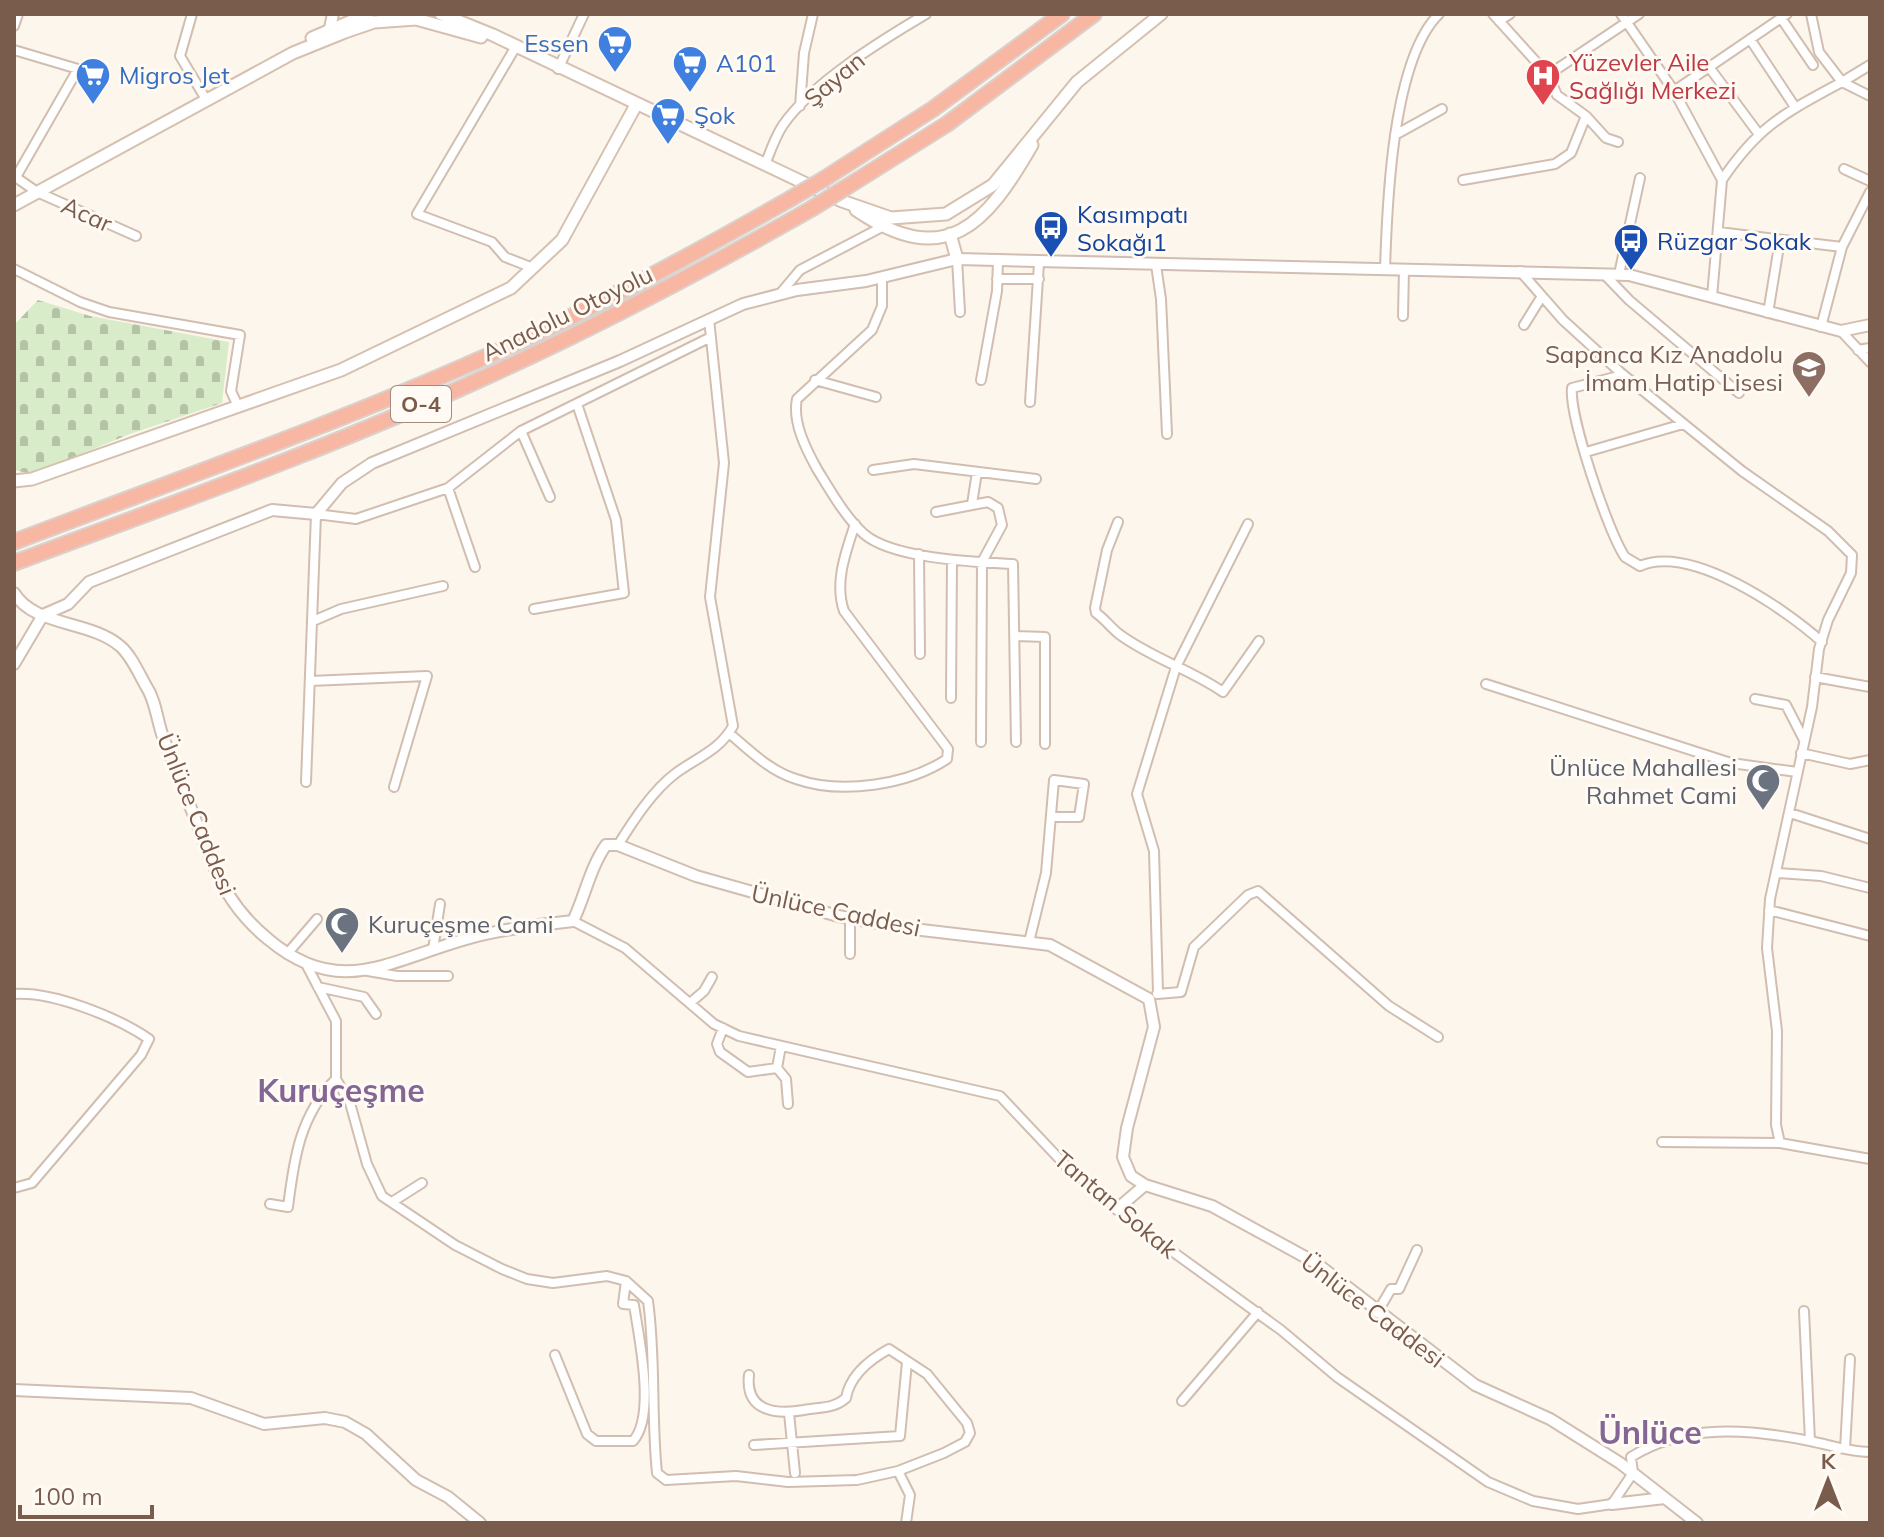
<svg xmlns="http://www.w3.org/2000/svg" width="1884" height="1537" font-family="Mulish,sans-serif">
	<style>
		.cemetery { fill: url(#cemetery-stones) }
		.lines { fill: none; stroke-linecap: round; stroke-linejoin: round }
		.minor-casing { stroke: #d1beb0; stroke-width: 12 }
		.tertiary-casing { stroke: #d1beb0; stroke-width: 14 }
		.secondary-casing { stroke: #d6c0b0; stroke-width: 15 }
		.motorway-casing { stroke: #dad1cd; stroke-width: 18 }
		.minor { stroke: #fff; stroke-width: 8 }
		.tertiary { stroke: #fff; stroke-width: 10 }
		.secondary { stroke: #fff; stroke-width: 11 }
		.motorway { stroke: #f7b7a3; stroke-width: 14 }
		.motorway-bridge-casing { stroke: #dad1cd; stroke-width: 18; stroke-linecap: butt }
		.motorway-bridge { stroke: #f7b7a3; stroke-width: 14 }
		.labels { text-anchor: middle; dominant-baseline: central; stroke-width: 6; stroke-linejoin: round; paint-order: stroke }
		.shield { fill: #fffaf3; stroke: #a28b7f; stroke-width: 2 }
		.shield-label { font-size: 22px; font-weight: bold; fill: #7a5c4d }
		.shop-label { font-size: 24px; fill: #366cbe; stroke: #fffaf3; text-anchor: start }
		.health-label { font-size: 24px; fill: #be3a42; stroke: #fffaf3; text-anchor: start }
		.street-label { font-size: 24px; fill: #7a5c4d; stroke: #fffaf3 }
		.transit-label { font-size: 24px; fill: #164399; stroke: #fffaf3; text-anchor: start }
		.education-label { font-size: 24px; fill: #785e54; stroke: #fffaf3; text-anchor: end }
		.worship-label { font-size: 24px; fill: #5b616d; stroke: #fffaf3; text-anchor: end }
		.district-label { font-size: 32px; font-weight: bold; fill: #846695; stroke: #fffaf3 }
	</style>
	<defs>
		<pattern id="cemetery-stones" width="16" height="16" patternUnits="userSpaceOnUse" patternTransform="scale(2)"><rect width="16" height="16" fill="#d8ecc9"/><path d="M2 7V4a2 2 0 0 1 4 0v3zM10 15v-3a2 2 0 0 1 4 0v3z" fill="#b4c2a5"/></pattern>
	</defs>
	<rect width="100%" height="100%" fill="#fdf6ec"/>
	<path class="cemetery" d="M38 300 90 316 229 342 222 403 130 434 32 474 14 470V325Z"/>
	<g class="lines">
		<defs>
			<path id="minor" d="M192 14 180 56 207 101
				M1493 14 1548 75 1557 95 1586 116 1606 138 1618 142
				M1621 14 1674 91 1722 180 1712 297
				M1781 18 1813 65
				M1499 21 1510 14
				M14 26 18 14
				M1750 39 1795 107
				M515 48 417 214 492 242 505 257 533 268
				M14 50 78 69 16 177
				M1870 65 1842 82 1870 96
				M1709 67 1758 133
				M558 69 584 14
				M1548 75 1639 14
				M1674 91 1787 14
				M800 106 804 53 813 14
				M1395 135 1442 109
				M765 165C770 152 775 137 783 125 812 83 882 40 926 14
				M1844 169 1870 181
				M14 176 37 192 136 236
				M1463 180 1555 164 1571 153 1586 116
				M1722 180C1759 125 1785 113 1842 82L1819 52 1811 14
				M1719 232 1842 247 1870 192
				M957 259 960 312
				M1156 265 1161 299 1167 434
				M14 269 80 302 109 312 240 335 231 391 237 404
				M1385 269C1387 205 1392 60 1439 14
				M1520 271 1563 320 1620 372 1742 471 1828 531 1852 555 1851 573 1828 620 1819 649 1812 707 1770 899 1767 948 1777 1031 1776 1125 1780 1143 1870 1159
				M1604 274 1629 300 1739 393
				M1619 274 1640 178
				M882 277V306L872 330 797 399C792 422 806 449 817 469 830 490 845 517 864 534 893 559 976 562 1013 564L1016 742
				M997 279H1039
				M779 295 800 270 882 227
				M1768 313 1780 240
				M1403 316 1404 269
				M1524 325 1542 296
				M1821 327 1842 247
				M1841 331 1870 362
				M1858 350 1870 348
				M1623 375 1572 388C1569 416 1608 532 1625 557L1640 566C1691 544 1784 608 1822 642
				M815 380 876 397
				M981 380 997 291 998 260
				M1030 402 1039 263
				M521 431 550 497
				M1586 452 1683 424
				M873 470 914 464 1036 479
				M448 488 475 567
				M972 504 977 472
				M936 512 988 502 998 508 1002 525 982 562 981 742
				M1118 522 1107 550 1095 608 1096 613C1105 619 1110 627 1119 634 1151 658 1190 669 1223 692L1259 641
				M919 554 920 654
				M534 609 624 593 616 520 577 404
				M313 621 341 609 443 586
				M1016 636 1045 637V744
				M1815 677 1870 687
				M310 681 427 676 394 787
				M1486 684 1731 763 1797 772
				M951 698 952 560
				M1755 699 1786 705 1804 740
				M729 733C750 751 770 771 796 779 841 795 908 785 947 759L948 749 844 611C834 582 846 552 855 524
				M1801 753 1850 764 1870 760
				M306 782 316 514 356 519 448 488 521 431 711 337
				M1790 813 1870 839
				M618 845C633 821 653 790 676 773 698 757 720 750 733 726L710 597 724 463 709 319
				M1777 873 1821 876 1870 888
				M1769 910 1870 936
				M850 918V954
				M573 921 625 948 714 1024 739 1036 1000 1096 1066 1166 1158 1241 1281 1330 1337 1377 1488 1482 1533 1501 1578 1509 1612 1504 1633 1473 1631 1457C1685 1423 1749 1429 1810 1441 1830 1445 1849 1452 1870 1452
				M1029 942 1046 873 1054 780 1084 784 1079 817H1052
				M433 949 440 904
				M287 954 317 919
				M307 966 336 1021V1079L350 1103 367 1164 382 1196 455 1245 502 1269 527 1279 553 1283 607 1276 626 1281 648 1301C656 1358 651 1415 657 1473L666 1480 736 1476 788 1482 857 1480 898 1471 944 1453 965 1442 970 1433 967 1423 927 1374 889 1349C869 1360 850 1375 846 1398 834 1409 819 1407 804 1410 775 1415 745 1411 749 1375
				M368 971 397 976H448
				M318 987 364 997 376 1014
				M1158 993 1154 851 1137 794 1176 667 1248 524
				M14 994C52 991 117 1017 149 1039L141 1055 32 1183 14 1188
				M1157 994 1181 992 1194 947 1248 895 1258 891 1389 1006 1438 1037
				M690 1003 704 991 712 977
				M723 1028 717 1044 720 1052 748 1072 777 1068 786 1079 788 1104
				M777 1068 781 1046
				M1662 1142 1780 1143
				M392 1202 422 1183
				M270 1204 288 1207C294 1158 300 1115 336 1079
				M1804 1311 1810 1441
				M1377 1313 1391 1289H1399L1417 1250
				M555 1355 587 1434 596 1441H633C656 1416 639 1338 634 1305L623 1304 626 1281
				M1182 1401 1258 1312
				M789 1413 795 1473
				M754 1445 900 1436 907 1362
				M1845 1449 1850 1359
				M898 1471 910 1495 906 1523"/>
			<path id="tertiary" d="M330 28 333 14
				M14 593C35 627 90 620 120 646 131 655 139 674 146 686 156 701 157 721 163 737 179 779 196 820 212 862 224 892 242 918 268 939 339 999 388 961 466 939 501 929 537 925 573 921 585 896 590 868 606 845H618L696 876 838 916 913 929 1050 945 1149 999 1154 1027 1127 1128 1123 1157 1131 1176 1145 1185 1212 1206 1316 1263 1475 1385 1550 1419 1620 1463 1697 1523
				M14 664 43 615 68 604 89 582 272 510 316 514 342 483 372 463 620 361 743 304 797 290 866 281 957 259 1629 275 1841 331 1870 325
				M1117 1209 1145 1185
				M14 1390 191 1398 264 1424 325 1418 345 1422 366 1434 416 1480 448 1497 480 1523
				M1612 1504 1665 1498"/>
			<path id="secondary" d="M441 14 493 35 842 201 891 218 946 214 993 185 1077 82 1161 14
				M312 38 368 14
				M14 205 293 53 345 32 374 22 416 19 481 37
				M856 210C946 271 986 225 1032 145
				M950 234 957 259
				M14 481 32 479 341 370 511 288 562 240 636 105"/>
			<path id="motorway" d="M824 179 933 109 1062 14
				M845 188 947 124 1094 14
				M14 542C171 482 330 426 483 358 589 311 690 256 790 199
				M14 563C175 503 338 445 494 373 602 324 707 268 811 209"/>
		</defs>
		<use href="#minor" class="minor-casing"/>
		<use href="#tertiary" class="tertiary-casing"/>
		<use href="#secondary" class="secondary-casing"/>
		<use href="#motorway" class="motorway-casing"/>
		<use href="#minor" class="minor"/>
		<use href="#tertiary" class="tertiary"/>
		<use href="#secondary" class="secondary"/>
		<use href="#motorway" class="motorway"/>
		<defs>
			<path id="motorway-bridge" d="M790 199 824 179
				M811 209 845 188"/>
		</defs>
		<use href="#motorway-bridge" class="motorway-bridge-casing"/>
		<use href="#motorway-bridge" class="motorway-bridge"/>
	</g>
	<defs>
		<symbol id="supermarket-pin" viewBox="-11 -11 22 30"><path d="M0 17L-7.5 6A9.5 9.5 0 1 1 7.5 6Z" fill="#3f7fe0" stroke="#fffaf3"/><path d="M-6-5.5h2.5l.6 2H6L4.5 2H-2.5L-4.4-4H-6ZM-1.5 3.2a1.3 1.3 0 1 0 .1 0ZM3 3.2a1.3 1.3 0 1 0 .1 0Z" fill="#fff"/></symbol>
		<symbol id="hospital-pin" viewBox="-11 -11 22 30"><path d="M0 17L-7.5 6A9.5 9.5 0 1 1 7.5 6Z" fill="#e0444e" stroke="#fffaf3"/><path d="M-5-5h3v3.5h4V-5h3V5h-3V1.5h-4V5h-3Z" fill="#fff"/></symbol>
		<symbol id="bus-pin" viewBox="-11 -11 22 30"><path d="M0 17L-7.5 6A9.5 9.5 0 1 1 7.5 6Z" fill="#1a4fb4" stroke="#fffaf3"/><path d="M-5-6H5V4H4V6H2V4H-2V6H-4V4H-5ZM-3.5-4V0h7V-4ZM-3.5 1.2v1.5H-2V1.2ZM2 1.2v1.5H3.5V1.2Z" fill="#fff"/></symbol>
		<symbol id="school-pin" viewBox="-11 -11 22 30"><path d="M0 17L-7.5 6A9.5 9.5 0 1 1 7.5 6Z" fill="#8d6e63" stroke="#fffaf3"/><path d="M0-5L7-2L0 1L-7-2ZM-4 1L0 2.5L4 1V4Q0 6-4 4Z" fill="#fff"/></symbol>
		<symbol id="mosque-pin" viewBox="-11 -11 22 30"><path d="M0 17L-7.5 6A9.5 9.5 0 1 1 7.5 6Z" fill="#6b7280" stroke="#fffaf3"/><path d="M3.5-4.9A6 6 0 1 0 3.5 4.9A5 5 0 1 1 3.5-4.9Z" fill="#fff"/></symbol>
	</defs>
	<g fill-rule="evenodd">
		<use href="#supermarket-pin" x="595" y="23" width="40" height="54"/>
		<use href="#supermarket-pin" x="670" y="43" width="40" height="54"/>
		<use href="#supermarket-pin" x="73" y="55" width="40" height="54"/>
		<use href="#hospital-pin" x="1523" y="56" width="40" height="54"/>
		<use href="#supermarket-pin" x="648" y="95" width="40" height="54"/>
		<use href="#bus-pin" x="1031" y="208" width="40" height="54"/>
		<use href="#bus-pin" x="1611" y="221" width="40" height="54"/>
		<use href="#school-pin" x="1789" y="348" width="40" height="54"/>
		<use href="#mosque-pin" x="1743" y="761" width="40" height="54"/>
		<use href="#mosque-pin" x="322" y="904" width="40" height="54"/>
	</g>
	<g class="labels">
		<rect class="shield" x="391" y="386" width="60" height="36" rx="6"/>
		<g class="shield-label">
			<text x="421" y="404">O-4</text>
		</g>
		<g class="shop-label">
			<text x="589" y="43" text-anchor="end">Essen</text>
			<text x="716" y="63">A101</text>
			<text x="119" y="75">Migros Jet</text>
			<text x="694" y="115">Şok</text>
		</g>
		<g class="health-label">
			<text x="1569" y="62">Yüzevler Aile<tspan x="1569" dy="28">Sağlığı Merkezi</tspan></text>
		</g>
		<g class="street-label">
			<text transform="translate(834 79) rotate(-40)">Şayan</text>
			<text transform="translate(87 214) rotate(24)">Acar</text>
			<text transform="translate(567 313) rotate(-26)">Anadolu Otoyolu</text>
			<text transform="translate(197 814) rotate(68)">Ünlüce Caddesi</text>
			<text transform="translate(836 910) rotate(12)">Ünlüce Caddesi</text>
			<text transform="translate(1116 1204) rotate(40)">Tantan Sokak</text>
			<text transform="translate(1373 1310) rotate(37)">Ünlüce Caddesi</text>
		</g>
		<g class="transit-label">
			<text x="1077" y="214">Kasımpatı<tspan x="1077" dy="28">Sokağı1</tspan></text>
			<text x="1657" y="241">Rüzgar Sokak</text>
		</g>
		<g class="education-label">
			<text x="1783" y="354">Sapanca Kız Anadolu<tspan x="1783" dy="28">İmam Hatip Lisesi</tspan></text>
		</g>
		<g class="worship-label">
			<text x="1737" y="767">Ünlüce Mahallesi<tspan x="1737" dy="28">Rahmet Cami</tspan></text>
			<text x="368" y="924" text-anchor="start">Kuruçeşme Cami</text>
		</g>
		<g class="district-label">
			<text x="341" y="1090">Kuruçeşme</text>
			<text x="1650" y="1432">Ünlüce</text>
		</g>
	</g>
	<rect width="1884" height="1537" fill="none" stroke="#7a5c4d" stroke-width="32"/>
	<g transform="translate(1828 1481)" stroke="#fffaf3" stroke-width="6" paint-order="stroke">
	<path d="M0-6L14 30L0 20L-14 30Z" fill="#7a5c4d"/>
	<text y="-12" font-size="22" font-weight="bold" text-anchor="middle" fill="#7a5c4d">K</text>
	</g>
	<path d="M20 1505v12h132v-12" fill="none" stroke="#7a5c4d" stroke-width="4"/>
	<text x="32" y="1505" font-size="24" fill="#7a5c4d" stroke="#fffaf3" stroke-width="6" paint-order="stroke">100 m</text>
</svg>
